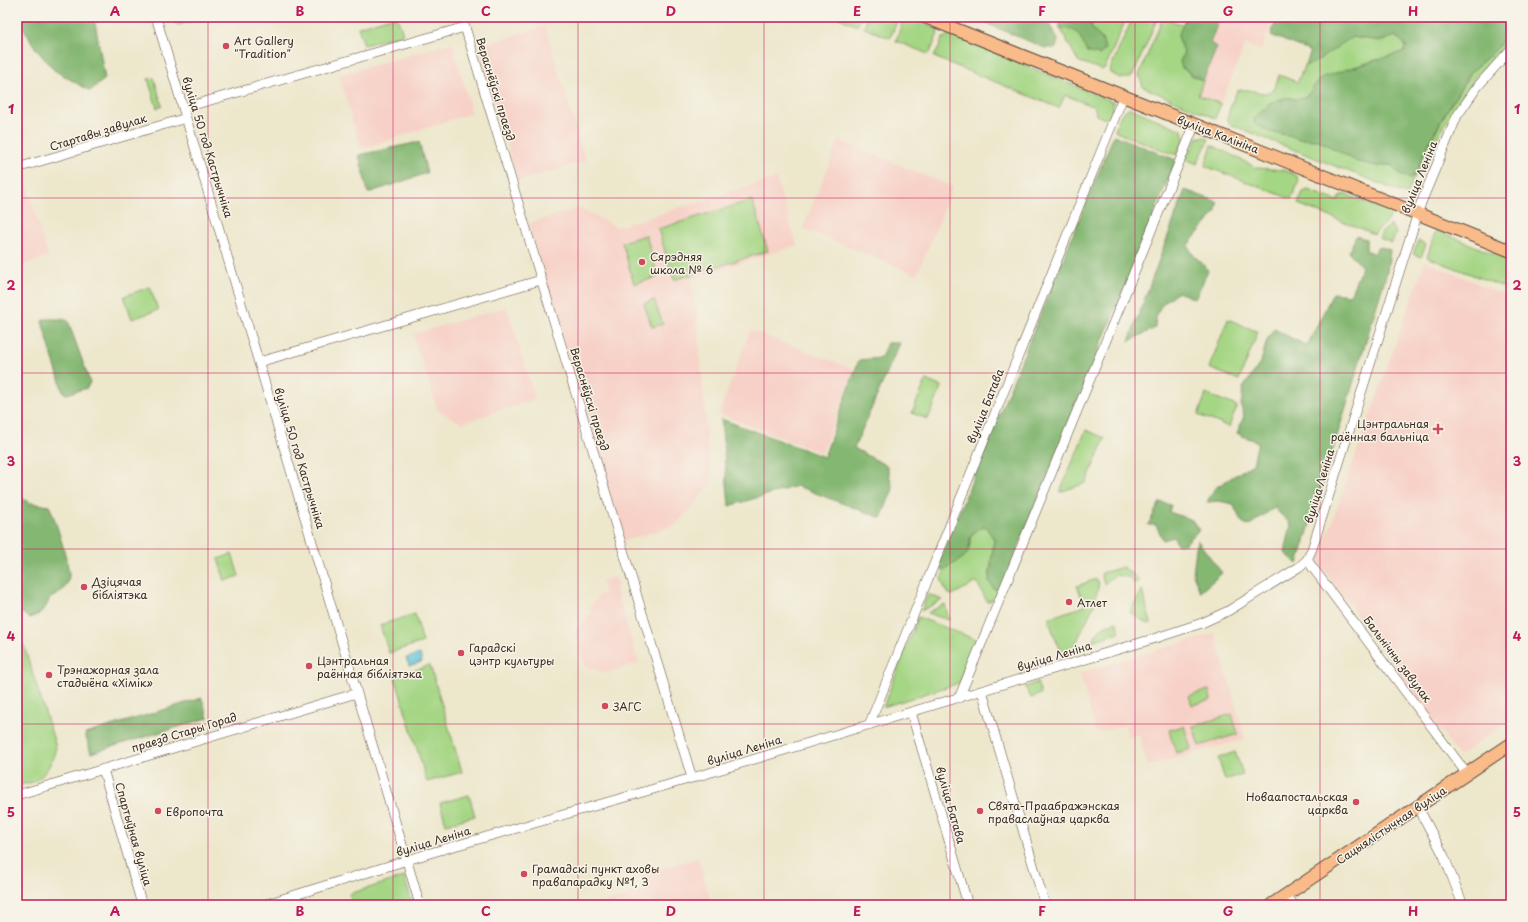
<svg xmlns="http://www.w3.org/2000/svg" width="1528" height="922" font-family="'Playpen Sans',sans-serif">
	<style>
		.built { fill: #f7d1c7 }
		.green { fill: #a5d684; stroke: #708051 }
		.forest { fill: #84b772; stroke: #607048 }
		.water { fill: #58c0d5; stroke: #4a757a }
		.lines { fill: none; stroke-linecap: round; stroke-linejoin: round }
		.minor-casing { stroke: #564638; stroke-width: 10 }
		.major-casing { stroke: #564638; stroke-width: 14 }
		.minor { stroke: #fff; stroke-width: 9 }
		.major { stroke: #fabb8b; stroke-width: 12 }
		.grid { fill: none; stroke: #c2185b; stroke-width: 1; stroke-opacity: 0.55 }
		.poi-dot { fill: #d1495b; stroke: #f7f3e8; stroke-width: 1.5 }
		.labels { text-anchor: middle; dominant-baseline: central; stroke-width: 3; stroke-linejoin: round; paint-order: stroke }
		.poi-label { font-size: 11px; fill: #3b2a1e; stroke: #f7f3e8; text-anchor: start }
		.street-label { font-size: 11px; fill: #3b2a1e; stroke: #f7f3e8 }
		.neatline { fill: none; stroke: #c2185b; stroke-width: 1.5 }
		.grid-label { font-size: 13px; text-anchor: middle; font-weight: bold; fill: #c2185b }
	</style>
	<rect width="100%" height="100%" fill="#f7f3e8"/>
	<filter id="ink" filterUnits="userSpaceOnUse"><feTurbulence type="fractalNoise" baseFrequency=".025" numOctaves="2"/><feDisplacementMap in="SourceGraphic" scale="8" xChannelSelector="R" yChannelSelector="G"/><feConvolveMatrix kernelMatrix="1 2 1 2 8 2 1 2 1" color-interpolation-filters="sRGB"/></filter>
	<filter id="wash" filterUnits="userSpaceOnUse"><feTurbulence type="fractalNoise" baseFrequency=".012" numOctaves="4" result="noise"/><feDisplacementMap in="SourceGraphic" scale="16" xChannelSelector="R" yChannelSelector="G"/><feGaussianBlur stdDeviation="0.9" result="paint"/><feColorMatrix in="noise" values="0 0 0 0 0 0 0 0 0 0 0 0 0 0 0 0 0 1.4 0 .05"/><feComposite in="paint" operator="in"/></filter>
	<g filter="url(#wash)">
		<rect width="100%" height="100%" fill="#ede7cc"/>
		<path class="built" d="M1221 17H1275L1261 50 1245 44 1221 103 1198 94 1218 47 1210 43Z
			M545 26 586 161 518 181 478 46Z
			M452 43 472 113 361 149 339 75Z
			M839 140 953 187 917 275 803 228Z
			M25 178 48 257 17 267V180Z
			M776 178 797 245 690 280 696 307 711 484 676 525 624 541 528 224 579 208 617 227Z
			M1425 261 1511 298V720L1459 756 1318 561Z
			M507 307 535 399 462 423 438 411 413 334Z
			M750 330 854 369 822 453 719 414Z
			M615 577 618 586 615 587 639 663 604 673 585 666 575 632 592 612 590 606 599 595 605 593 602 581Z
			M1215 633 1245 739 1148 766 1139 734 1128 737 1125 725 1096 733 1080 673Z
			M698 858 712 905H596L646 890 641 874Z"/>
		<path class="green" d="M172 17H206L178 25 174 22Z
			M391 17H397L403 34 364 45 358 27Z
			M837 17H862L857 26Z
			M867 17 897 18 898 19 890 38 864 28Z
			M904 17H909L936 28 938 33 930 53 928 54 896 41Z
			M1092 17H1127L1105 68 1102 70 1078 61 1059 26 1063 29 1070 28 1078 32 1083 43 1103 41 1091 27Z
			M1133 17H1158L1133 75C1126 81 1118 78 1110 72L1111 67Z
			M1163 17 1183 25 1178 36 1184 52 1180 62 1191 75 1203 81 1198 95 1221 104 1215 118 1143 87 1139 75Z
			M1511 19V41L1476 76 1467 88 1415 175 1408 193 1406 194 1229 124C1225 115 1233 101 1237 91 1254 84 1272 108 1279 75L1297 82 1306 64 1307 65 1352 37 1382 41 1395 36 1406 46 1405 51 1323 77C1315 82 1312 93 1304 97 1297 101 1291 97 1285 98 1272 100 1262 110 1254 119L1270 132 1289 135 1300 139 1319 140 1334 149 1378 166 1391 165 1396 170 1415 175C1430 137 1451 104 1473 70L1477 67 1506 32 1505 25Z
			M950 34 1114 102 1111 115 1105 119 1096 115 1095 107 1065 95 1059 108 934 57 943 38Z
			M154 78 162 106 157 108 148 79Z
			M1130 108 1182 130 1184 139 1176 155 1116 132 1115 130C1118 121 1120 111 1130 108Z
			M1198 137H1205L1209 139 1197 164 1186 159Z
			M1212 145 1257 168 1284 170 1297 176 1299 181 1291 199 1205 166Z
			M1308 190 1337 201 1341 195 1345 194 1391 212 1389 220 1374 234 1298 204 1303 192Z
			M752 200 768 251 674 280 658 229Z
			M1391 225 1396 233 1392 243 1379 238 1382 232Z
			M1436 230 1511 261V290L1427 257Z
			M646 235 658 277 634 284 622 242Z
			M1418 241 1426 245 1421 257 1413 254Z
			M150 287 158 310 132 319 124 296Z
			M654 300 663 324 652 327 644 304Z
			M1228 319 1258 332 1239 380 1209 368Z
			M926 380 942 387 928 419 912 413Z
			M1206 394 1237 406 1229 427 1198 415Z
			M1086 430 1105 438 1086 483 1060 492Z
			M985 526 994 539 989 581 1002 587 999 596 987 602 977 582 952 595 947 593 941 579C947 558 971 564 970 538L976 530Z
			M232 554 239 576 225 581 218 559Z
			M1123 567 1138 579 1137 583 1135 584 1128 577 1115 575 1104 584 1101 575 1102 573Z
			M1096 579 1099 583 1094 605 1074 647 1060 651 1048 618 1085 606 1077 586Z
			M1142 590 1151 623 1147 624 1130 612Z
			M928 594 942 600 921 611Z
			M945 604 949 620 927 613Z
			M415 614 423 642 389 653 380 625Z
			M918 617 977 640 959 683 883 707Z
			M1117 622 1120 632 1092 641 1102 627Z
			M17 636 24 646 56 747C52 766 40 787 17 784Z
			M430 665 462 772 427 782 395 677Z
			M1037 682 1041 694 1031 698 1025 687Z
			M1209 690 1211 700 1192 705 1189 696Z
			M1232 714 1238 734 1199 746 1193 726Z
			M1184 726 1191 749 1176 753 1169 730Z
			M1235 752 1243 774 1225 780 1218 758Z
			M469 795 475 816 446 824 440 803Z
			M404 877 413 905H353L349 894Z"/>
		<path class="forest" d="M17 17H94L105 79 90 91 54 70 36 49Z
			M971 17H1045L1058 40 1056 48H1045Z
			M1054 17H1092L1091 27 1103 41 1105 50 1099 55 1087 52C1081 40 1079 27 1063 29Z
			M1186 17H1220L1210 43 1217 47 1203 81 1182 68 1180 62 1184 52 1178 36Z
			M1277 17H1511V19L1505 25C1507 47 1486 57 1473 70 1467 75 1463 84 1459 91 1442 117 1427 145 1415 175L1410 178 1402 176 1391 165 1378 166 1357 162 1319 140 1300 139 1289 135 1270 132 1254 123V119C1262 110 1272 100 1285 98 1291 97 1297 101 1304 97 1312 93 1315 82 1323 77L1405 51 1406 46 1403 41 1395 36 1382 41 1352 37 1314 63 1307 65 1306 64 1310 53 1309 51 1271 35Z
			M1114 135 1176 160 1002 587 998 590 994 589 989 581 994 539 985 526 976 530 970 538C971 561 957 559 943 571L937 566Z
			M419 142 427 173 368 193 359 155Z
			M1185 190 1218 202 1215 213 1188 245C1191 257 1202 260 1208 271L1195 299 1179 292C1162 302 1156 308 1155 328L1129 341Z
			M1356 236 1366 239V250L1374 254 1378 246 1390 250 1387 272 1298 564 1285 553 1291 524 1274 508 1248 526 1241 521 1233 504 1219 501 1207 502 1215 488 1253 464 1258 442 1245 437 1237 433 1244 416 1241 406 1243 388 1261 362 1267 340 1274 329 1307 346 1333 293 1350 295 1362 267 1349 252Z
			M45 319H65L68 321 90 382 87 388 67 394 63 392 43 325 42 321Z
			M887 343H900L854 448 887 466 893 489 881 518 797 486 729 506 721 419 824 457 859 360 881 358Z
			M17 496 31 503 49 506C54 513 70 568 69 576 67 588 61 594 50 598 45 610 42 614 29 618L22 613H17Z
			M1160 502 1171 505 1169 512 1192 520 1199 530 1185 544H1177L1174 537 1163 540 1156 525H1148Z
			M1197 540 1222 573 1200 592 1193 574Z
			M202 698 208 718 91 753 85 734Z"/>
		<path class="water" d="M420 654 422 662 409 666 406 658Z"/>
	</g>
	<g filter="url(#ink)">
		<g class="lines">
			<defs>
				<path id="minor" d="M156 17 420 905
					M183 108 465 27 692 778
					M17 168 186 118
					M259 362 541 280
					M1307 560 1467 774
					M982 691 1045 905
					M959 698 1195 124
					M911 712 968 905
					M869 725 1123 97
					M103 769 142 905
					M17 795 357 693
					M1418 807 1444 856 1463 905
					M1287 894 1293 905
					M263 905 430 853 692 778 1156 638 1202 623 1228 611 1299 567 1307 560 1312 549 1421 203 1457 116 1478 86 1511 49"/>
				<path id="major" d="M925 17 1511 251
					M1271 905 1511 744"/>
			</defs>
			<use href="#minor" class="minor-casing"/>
			<use href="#major" class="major-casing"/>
			<use href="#minor" class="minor"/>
			<use href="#major" class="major"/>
		</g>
	</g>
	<path class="grid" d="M208 17V905M393 17V905M578 17V905M764 17V905M950 17V905M1135 17V905M1320 17V905M17 198H1511M17 373H1511M17 549H1511M17 724H1511"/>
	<g class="poi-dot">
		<circle cx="226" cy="46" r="4"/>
		<circle cx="642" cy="262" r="4"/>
		<path d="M1436 423h4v4h4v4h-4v4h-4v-4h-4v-4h4z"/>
		<circle cx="84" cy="587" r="4"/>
		<circle cx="1069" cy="602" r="4"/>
		<circle cx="461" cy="653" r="4"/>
		<circle cx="309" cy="666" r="4"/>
		<circle cx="49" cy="675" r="4"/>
		<circle cx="605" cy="706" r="4"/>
		<circle cx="1356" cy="802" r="4"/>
		<circle cx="158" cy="811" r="4"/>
		<circle cx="980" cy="811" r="4"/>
		<circle cx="524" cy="874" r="4"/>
	</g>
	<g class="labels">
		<g class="poi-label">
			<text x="234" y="40">Art Gallery<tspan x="234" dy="13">"Tradition"</tspan></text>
			<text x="650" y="256">Сярэдняя<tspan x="650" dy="13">школа № 6</tspan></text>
			<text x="1429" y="423" text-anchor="end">Цэнтральная<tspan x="1429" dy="13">раённая бальніца</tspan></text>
			<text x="92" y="581">Дзіцячая<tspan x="92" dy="13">бібліятэка</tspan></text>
			<text x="1077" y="602">Атлет</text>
			<text x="469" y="647">Гарадскі<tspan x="469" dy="13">цэнтр культуры</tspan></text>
			<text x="317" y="660">Цэнтральная<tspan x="317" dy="13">раённая бібліятэка</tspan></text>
			<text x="57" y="669">Трэнажорная зала<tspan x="57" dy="13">стадыёна «Хімік»</tspan></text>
			<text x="613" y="706">ЗАГС</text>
			<text x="1348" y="796" text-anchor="end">Новаапостальская<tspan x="1348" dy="13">царква</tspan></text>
			<text x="988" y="805">Свята-Праабражэнская<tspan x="988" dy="13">праваслаўная царква</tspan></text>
			<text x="166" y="811">Европочта</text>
			<text x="532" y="868">Грамадскі пункт аховы<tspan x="532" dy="13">правапарадку №1, 3</tspan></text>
		</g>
		<g class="street-label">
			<text transform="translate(496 89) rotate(73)">Вераснёўскі праезд</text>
			<text transform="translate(98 132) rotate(-17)">Стартавы завулак</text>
			<text transform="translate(1218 134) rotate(21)">вуліца Калініна</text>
			<text transform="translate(208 147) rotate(73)">вуліца 50 год Кастрычніка</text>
			<text transform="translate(1419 177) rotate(-68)">вуліца Леніна</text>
			<text transform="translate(590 399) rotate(73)">Вераснёўскі праезд</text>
			<text transform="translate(985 406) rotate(-68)">вуліца Батава</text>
			<text transform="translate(300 458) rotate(73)">вуліца 50 год Кастрычніка</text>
			<text transform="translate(1319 486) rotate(-73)">вуліца Леніна</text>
			<text transform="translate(1054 656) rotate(-17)">вуліца Леніна</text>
			<text transform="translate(1398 659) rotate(53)">Бальнічны завулак</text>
			<text transform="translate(184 732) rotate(-17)">праезд Стары Горад</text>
			<text transform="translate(744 750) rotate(-17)">вуліца Леніна</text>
			<text transform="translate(951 805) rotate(74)">вуліца Батава</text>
			<text transform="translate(1391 825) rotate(-34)">Сацыялістычная вуліца</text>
			<text transform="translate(134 834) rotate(74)">Спартыўная вуліца</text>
			<text transform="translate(433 841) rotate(-17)">вуліца Леніна</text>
		</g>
	</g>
	<rect width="1528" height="922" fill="none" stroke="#f7f3e8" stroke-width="44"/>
	<rect x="22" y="22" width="1484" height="878" class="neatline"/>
	<g class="grid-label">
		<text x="115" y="16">A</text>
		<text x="300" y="16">B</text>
		<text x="486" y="16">C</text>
		<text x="671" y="16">D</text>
		<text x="857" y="16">E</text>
		<text x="1042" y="16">F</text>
		<text x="1228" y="16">G</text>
		<text x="1413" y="16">H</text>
		<text x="11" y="114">1</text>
		<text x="1517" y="114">1</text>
		<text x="11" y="290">2</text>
		<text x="1517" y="290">2</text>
		<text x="11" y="466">3</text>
		<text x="1517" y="466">3</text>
		<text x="11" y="641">4</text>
		<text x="1517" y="641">4</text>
		<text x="11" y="817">5</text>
		<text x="1517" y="817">5</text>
		<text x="115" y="916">A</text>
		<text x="300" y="916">B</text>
		<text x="486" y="916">C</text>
		<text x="671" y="916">D</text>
		<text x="857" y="916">E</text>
		<text x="1042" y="916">F</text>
		<text x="1228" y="916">G</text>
		<text x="1413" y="916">H</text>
	</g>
</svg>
